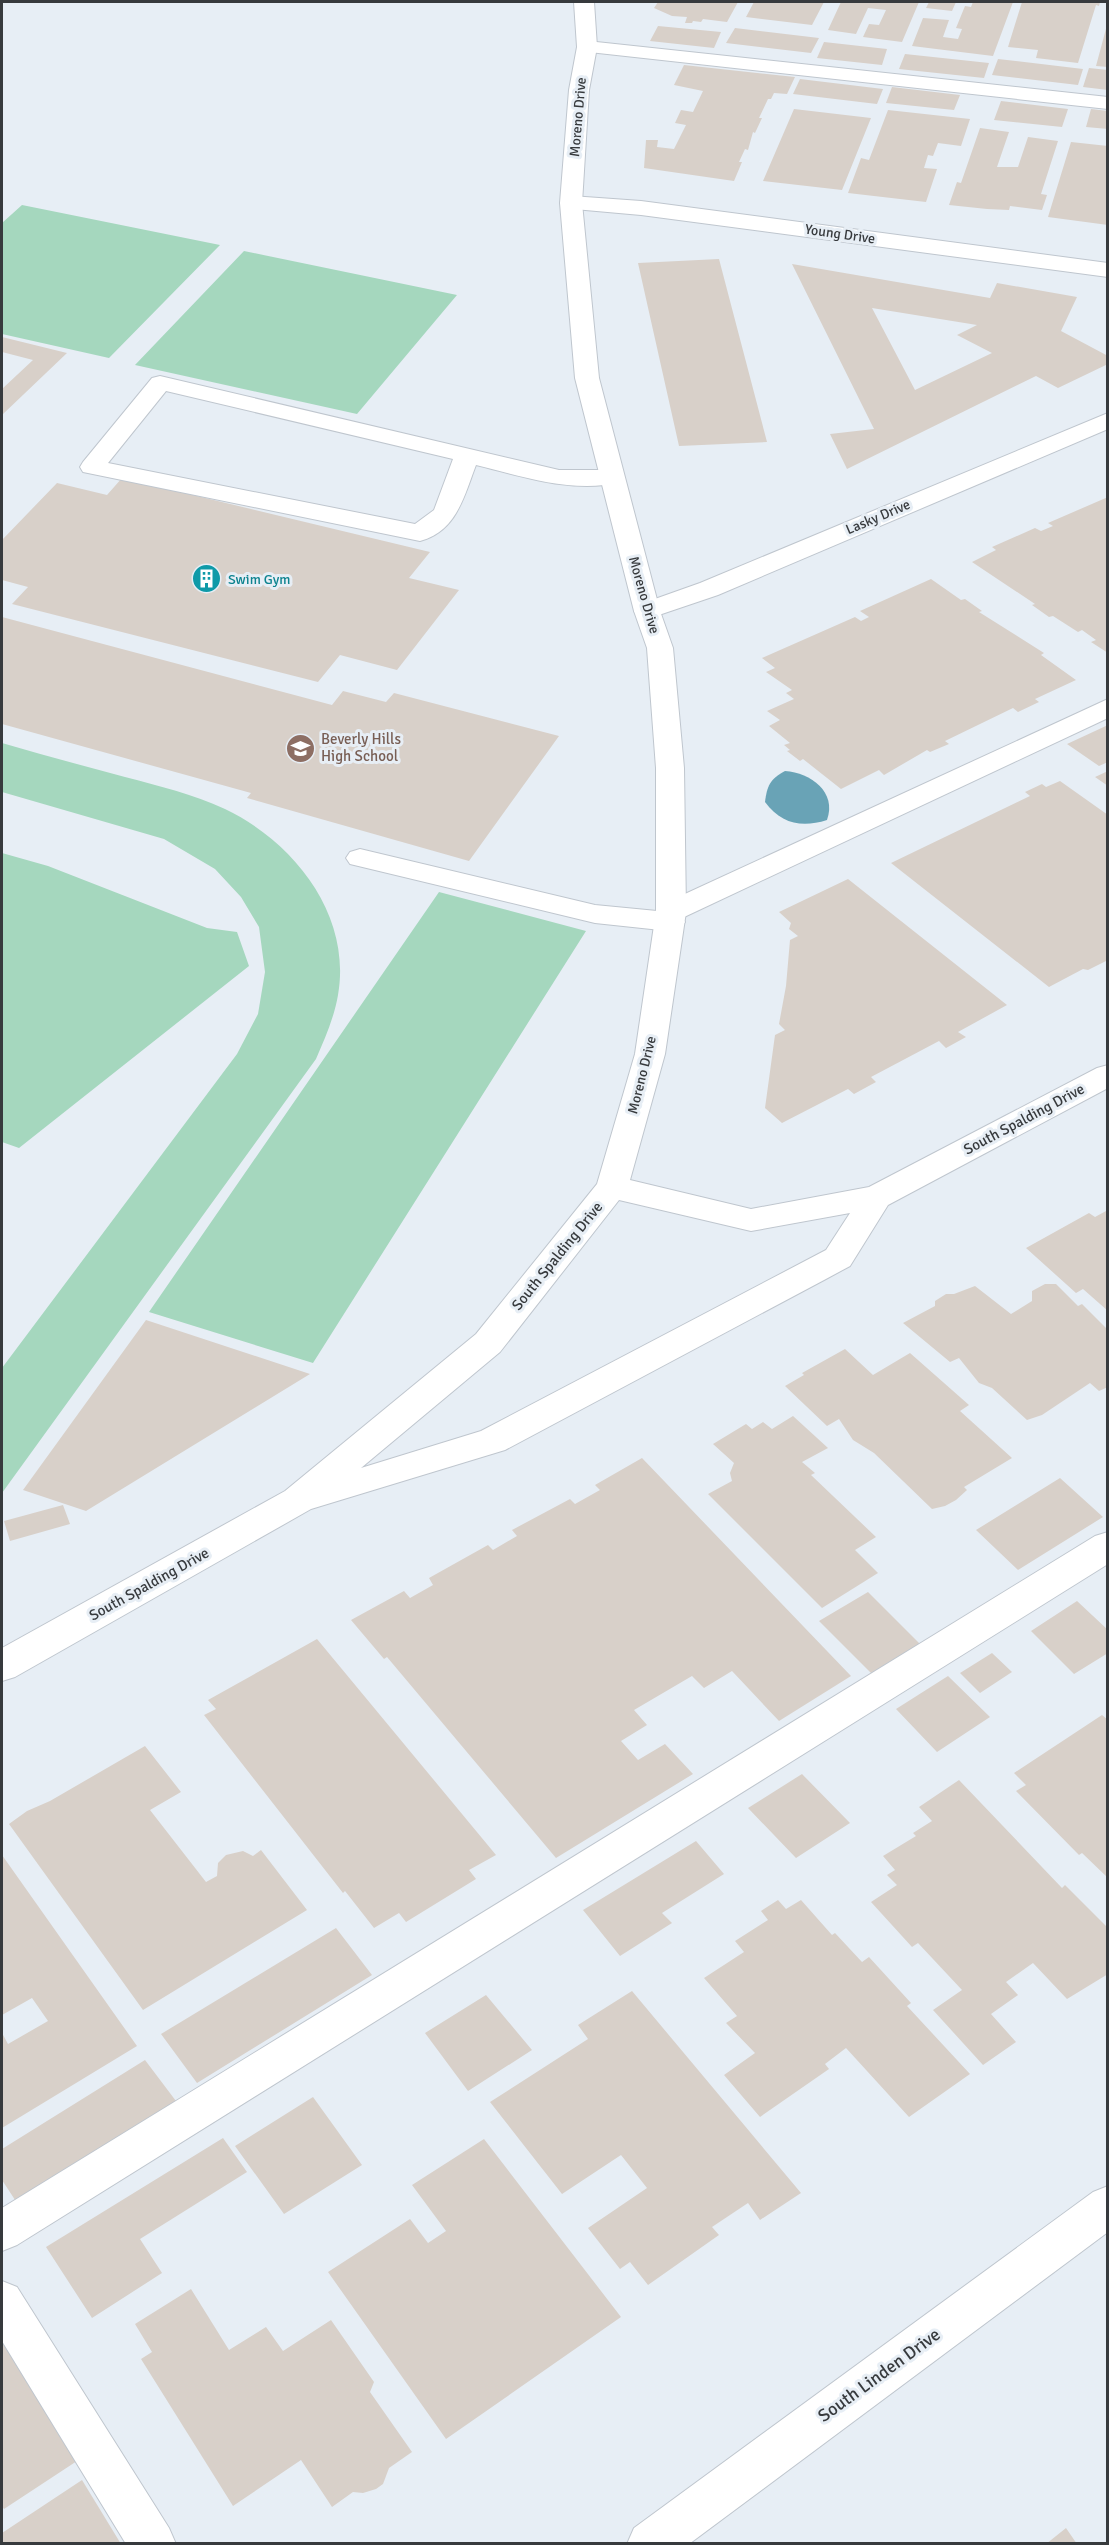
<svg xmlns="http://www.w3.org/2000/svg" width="1109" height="2545" font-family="Signika,sans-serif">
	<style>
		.green { fill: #a5d7be }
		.water { fill: #69a3b6 }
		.building { fill: #d8d0c9; fill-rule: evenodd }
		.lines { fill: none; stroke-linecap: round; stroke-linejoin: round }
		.service-casing { stroke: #bfc6ce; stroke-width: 2 }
		.minor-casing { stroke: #bfc6ce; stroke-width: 2 }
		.tertiary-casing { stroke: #bfc6ce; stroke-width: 2 }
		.service { fill: #fff; fill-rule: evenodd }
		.minor { fill: #fff; fill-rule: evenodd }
		.tertiary { fill: #fff; fill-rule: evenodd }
		.labels { text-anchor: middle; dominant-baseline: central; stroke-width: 6; stroke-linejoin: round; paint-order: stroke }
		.far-street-label { font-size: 14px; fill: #373a3d; stroke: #e7eef5 }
		.far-culture-label { font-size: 14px; fill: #0d838f; stroke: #e7eef5; text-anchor: start }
		.education-label { font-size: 15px; fill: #785e54; stroke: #e7eef5; text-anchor: start }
		.street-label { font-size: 15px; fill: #373a3d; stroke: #e7eef5 }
		.near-street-label { font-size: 18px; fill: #373a3d; stroke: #e7eef5 }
	</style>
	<rect width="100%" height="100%" fill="#e7eef5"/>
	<path class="green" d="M22 205 220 245 109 358 2 334V223Z
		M244 251 457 295 357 414 135 365Z
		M2 743C43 755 84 766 125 777 159 786 193 794 225 809 294 842 352 915 338 995 334 1018 325 1038 316 1059L2 1493V1368L237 1054 258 1014 265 972 259 927 241 897 215 869 164 839 2 792Z
		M2 853 48 866 207 928 237 932 249 966 19 1148 2 1142Z
		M439 892 586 931 313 1363 149 1312Z"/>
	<path class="water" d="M785 771C811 773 837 792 827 820 802 828 781 824 765 802 767 786 770 779 785 771Z"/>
	<path class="building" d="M658 2H738L727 22 703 19 701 22 693 21 692 23H685L687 17 672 16 654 8Z
		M754 2H824L812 25 746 17Z
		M841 2H919L902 42 863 37 869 24 879 25 886 10 868 8 856 34 828 30Z
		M929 2H956L952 11 926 8Z
		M973 2H1013L993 56 912 46 923 18 949 20 943 37 958 39 962 29 956 28 965 6 971 7Z
		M1022 2H1100L1099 6 1096 5 1078 63 1036 58 1038 50 1008 47Z
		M1107 25 1108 67 1096 66Z
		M658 26 721 32 714 48 650 41Z
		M735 28 819 38 811 53 726 43Z
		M824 42 887 49 882 65 817 58Z
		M905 54 989 63 984 78 899 69Z
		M998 59 1083 69 1078 85 992 75Z
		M684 65 795 77 787 94 774 93 771 99H768L759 118H762L755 133 753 132 748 150 745 149 739 162H742L734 181 644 168 646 140H658L657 147 674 149 686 125 675 123 681 110 693 112 703 91 674 85Z
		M1089 68 1108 70V90L1083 87Z
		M800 79 883 89 877 104 793 94Z
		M892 87 960 95 954 110 886 103Z
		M1001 101 1068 109 1062 127 994 120Z
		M794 109 871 118 842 190 763 181Z
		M1091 109 1108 111V129L1086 127Z
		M888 110 970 119 961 146 938 143 933 156 928 155 924 168 937 169 926 202 848 193 861 158 869 160Z
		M980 128 1009 132 997 167H1018L1028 137 1058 141 1041 194 1047 195 1042 210 1010 206 1009 210 987 209 949 205 957 182 961 183Z
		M1071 142 1108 146V225L1048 217Z
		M719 259 767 442 679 446 638 263Z
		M792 264 990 298 997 283 1077 297 1061 331 1108 356V364L1058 388 1036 376 847 469 830 434 874 429ZM872 308 977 325 957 335 992 353 915 390Z
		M2 337 67 353 2 415V389L33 360 2 352Z
		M122 478 430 552 409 578 459 590 397 670 340 655 318 682 12 604 28 587 2 580V540L57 483 107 495Z
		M1108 497V653L1091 642 1096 640 1082 630 1078 632 1053 616 1049 617 1032 605 1035 604 972 562 996 550 992 547 1035 528 1041 531 1053 526 1048 523Z
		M931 579 961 600 965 599 982 611 979 612 1044 653 1041 655 1076 680 1035 699 1039 702 1018 712 1013 708 945 741 949 744 930 752 927 750 884 775 879 770 841 789 803 759 800 761 787 751 790 750 784 745 790 743 769 726 780 720 767 711 794 699 786 693 792 690 766 672 775 668 762 658 855 617 861 621 869 617 860 611Z
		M2 617 332 705 343 691 386 702 394 693 559 736 469 861 247 798 251 793 2 724Z
		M1108 725V762L1099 766 1067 744Z
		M1108 771V786L1095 777Z
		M1060 781 1108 815V960L1088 970 1083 969 1049 987 891 863 1030 796 1025 792 1042 784 1046 787Z
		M848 879 1007 1005 958 1032 966 1037 946 1048 939 1041 871 1077 876 1082 854 1094 848 1089 782 1123 765 1108 775 1035 785 1030 779 1024 786 986 790 940 798 936 789 929 791 923 779 912Z
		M1106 1211 1108 1212V1311L1083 1289 1076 1293 1026 1248 1089 1213 1095 1217Z
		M1045 1284H1056L1078 1306 1082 1304 1108 1330V1387L1099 1391 1090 1383 1042 1415 1027 1420 992 1388 979 1383 959 1358 950 1362 903 1323 935 1306V1301L946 1294H954L975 1286 1011 1314 1032 1301V1291Z
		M146 1320 310 1374 86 1511 23 1490Z
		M845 1349 873 1375 910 1353 969 1405 960 1411 1012 1458 964 1487 967 1490 956 1500 945 1506 932 1509 874 1453 853 1440 839 1419 827 1426 785 1386 804 1375 802 1373Z
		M793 1416 828 1448 802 1462 815 1473 811 1475 876 1537 855 1550 878 1573 822 1608 708 1494 732 1481 730 1473 734 1463 713 1444 746 1424 752 1429 763 1422 772 1429Z
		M642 1458 851 1676 779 1721 732 1671 704 1688 692 1676 634 1710 647 1725 621 1741 638 1760 665 1744 693 1774 556 1858 387 1657 384 1659 351 1620 404 1591 410 1598 433 1585 429 1578 488 1545 493 1550 517 1536 512 1530 570 1499 575 1504 600 1490 595 1485Z
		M1060 1478 1103 1517 1018 1570 976 1530Z
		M63 1505 70 1524 10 1541 4 1521Z
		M868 1592 920 1644 872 1674 819 1621Z
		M1077 1601 1108 1630V1653L1074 1674 1031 1631Z
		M317 1639 496 1855 469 1870 476 1879 406 1922 399 1913 374 1928 345 1891 343 1893 204 1715 216 1709 208 1700Z
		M992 1653 1012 1672 980 1693 960 1673Z
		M948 1676 990 1717 937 1752 896 1709Z
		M1102 1715 1108 1720V1878L1082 1853 1079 1855 1016 1791 1026 1785 1014 1773Z
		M145 1746 181 1792 150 1810 206 1882 217 1876 218 1863 226 1855 243 1851 253 1856 261 1850 307 1910 143 2010 9 1824 27 1811 50 1801Z
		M802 1774 850 1823 796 1858 748 1808Z
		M959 1780 1062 1888 1065 1885 1108 1928V1974L1067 1999 1033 1963 1006 1982 1018 1995 991 2014 1016 2042 983 2065 933 2010 962 1990 918 1943 912 1947 871 1902 897 1885 887 1875 895 1870 883 1856 916 1836 913 1833 932 1821 919 1807Z
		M696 1841 724 1874 662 1913 672 1923 620 1956 583 1910Z
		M2 1855 137 2046 2 2128V2033L8 2044 48 2021 32 1998 2 2015Z
		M778 1900 786 1909 801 1900 832 1935 835 1933 862 1962 869 1957 911 2003 907 2006 970 2074 909 2117 846 2048 825 2064 829 2069 760 2117 724 2075 755 2053 726 2023 737 2016 704 1978 744 1952 735 1941 768 1920 761 1911Z
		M336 1928 372 1975 197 2083 161 2034Z
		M632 1991 801 2193 760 2220 748 2203 712 2227 719 2235 648 2285 630 2262 620 2269 588 2228 647 2188 621 2155 562 2194 490 2102 588 2039 578 2025Z
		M486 1995 532 2050 468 2091 425 2033Z
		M145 2060 179 2105 19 2206 2 2180V2149Z
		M313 2097 362 2165 284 2214 235 2146Z
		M223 2138 247 2172 140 2239 162 2273 92 2318 46 2247Z
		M484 2139 621 2317 446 2439 328 2272 410 2219 428 2243 446 2231 412 2185Z
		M191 2289 229 2350 266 2327 283 2351 331 2320 374 2382 370 2392 412 2452 389 2468 383 2484 376 2489 363 2493 353 2492 332 2507 301 2460 233 2506 141 2359 152 2352 135 2324Z
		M2 2336 77 2461 4 2509 2 2506Z
		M82 2480 121 2544H2V2533Z
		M1066 2528 1077 2544H1046Z"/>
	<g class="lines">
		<defs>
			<path id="service" d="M587 41 1108 97V109L580 51 577 47 580 43Z
				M160 376 559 470H612L621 472 624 477 621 482C573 494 522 476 476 465 464 496 457 531 420 541L83 472 80 467 83 462 152 378ZM166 391 453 459 434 510 415 524 108 463Z
				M1108 699V718L682 918 685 922 680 929 670 931 595 923 350 864 346 858 350 852 360 849 595 905 657 911 661 905Z
				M1108 1532V1564L17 2245 2 2251V2208L1095 1536Z
				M2 2281 17 2287 169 2528 176 2544H126L2 2341Z"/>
			<path id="minor" d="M571 196 641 201 1108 263V277L641 215 563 208 560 203 563 198Z
				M1108 413V429L718 595 647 619 638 617 634 611 638 605 700 583Z
				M1108 2186V2232L689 2544H627L634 2528 1093 2192Z"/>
			<path id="tertiary" d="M574 2H594L597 47 589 90 582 203 599 378 660 611 673 648 684 768 686 912 665 1054 630 1180 751 1209 869 1187 1097 1068 1108 1065V1088L888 1205 850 1266 824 1280 505 1450 311 1509 15 1677 2 1681V1648L285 1491 476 1334 597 1184 635 1054 656 912V768L647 648 634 611 575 378 560 203 569 90 577 47ZM619 1200 751 1231 850 1213 826 1250 481 1431 361 1468 500 1352Z"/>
		</defs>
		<use href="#service" class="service-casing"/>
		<use href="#minor" class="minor-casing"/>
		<use href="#tertiary" class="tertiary-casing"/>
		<use href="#service" class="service"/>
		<use href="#minor" class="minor"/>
		<use href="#tertiary" class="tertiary"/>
	</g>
	<defs>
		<symbol id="building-disc" viewBox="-11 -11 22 22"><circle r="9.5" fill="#0f9aa8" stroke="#e7eef5"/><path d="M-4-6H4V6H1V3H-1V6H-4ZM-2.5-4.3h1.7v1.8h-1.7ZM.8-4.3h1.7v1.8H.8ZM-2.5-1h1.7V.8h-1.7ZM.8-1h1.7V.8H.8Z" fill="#fff"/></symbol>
		<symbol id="school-disc" viewBox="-11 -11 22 22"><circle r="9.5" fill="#8d6e63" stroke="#e7eef5"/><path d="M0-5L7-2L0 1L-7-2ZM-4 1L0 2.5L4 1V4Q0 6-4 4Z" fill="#fff"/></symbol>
	</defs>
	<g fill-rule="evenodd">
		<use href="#building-disc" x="190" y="562" width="33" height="33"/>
		<use href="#school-disc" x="284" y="732" width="33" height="33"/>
	</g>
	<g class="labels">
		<g class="far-street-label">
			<text transform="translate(578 117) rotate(-85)">Moreno Drive</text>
			<text transform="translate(840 234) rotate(8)">Young Drive</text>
			<text transform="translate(878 517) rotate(-23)">Lasky Drive</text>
			<text transform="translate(644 595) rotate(74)">Moreno Drive</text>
			<text transform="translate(642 1075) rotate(-76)">Moreno Drive</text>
		</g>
		<g class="far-culture-label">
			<text x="228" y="579">Swim Gym</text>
		</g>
		<g class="education-label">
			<text x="321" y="739">Beverly Hills<tspan x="321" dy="17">High School</tspan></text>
		</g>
		<g class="street-label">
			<text transform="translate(1024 1119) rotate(-28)">South Spalding Drive</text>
			<text transform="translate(557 1256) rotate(-51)">South Spalding Drive</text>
			<text transform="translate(149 1584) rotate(-29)">South Spalding Drive</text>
		</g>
		<g class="near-street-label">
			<text transform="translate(879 2375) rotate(-36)">South Linden Drive</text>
		</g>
	</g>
	<rect width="1109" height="2545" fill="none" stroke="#373a3d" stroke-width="6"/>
</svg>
